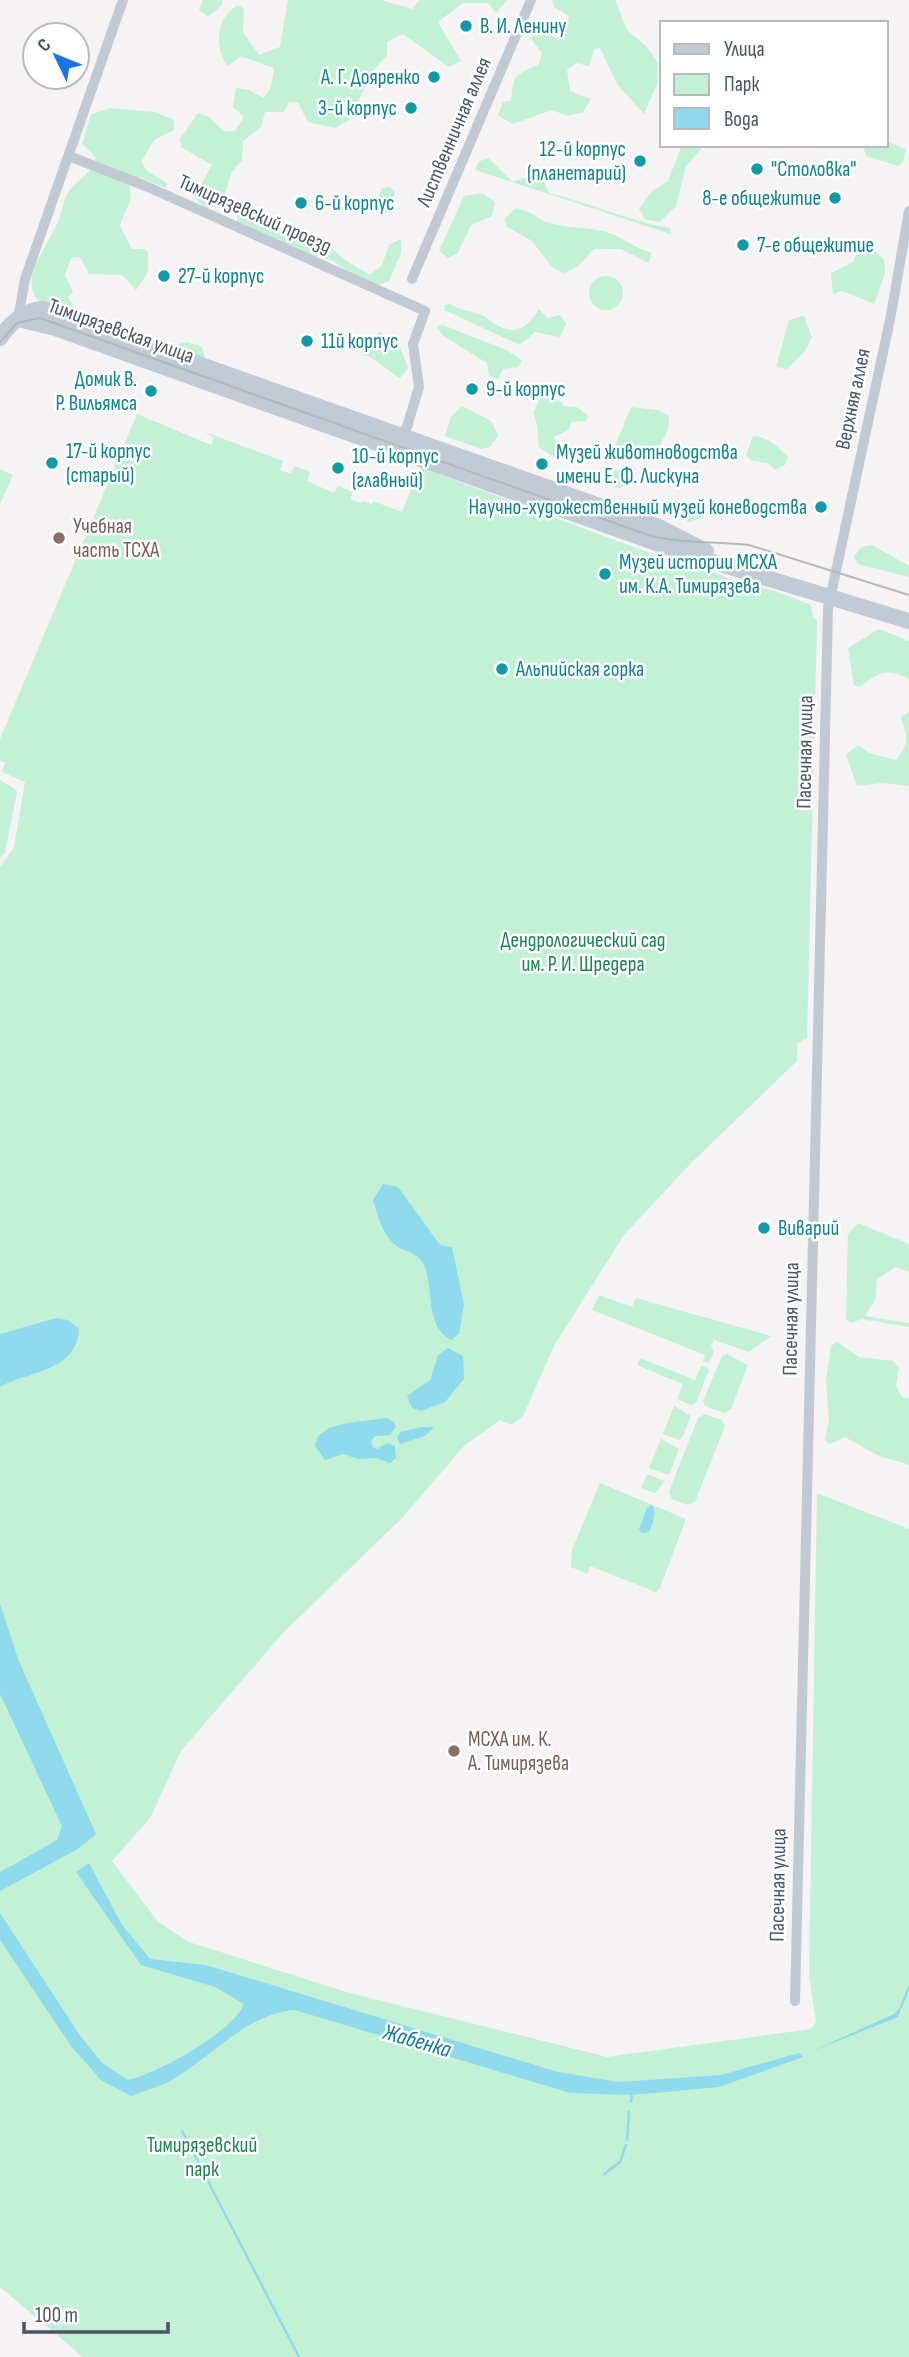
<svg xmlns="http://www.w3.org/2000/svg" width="909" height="2357" font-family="'Sofia Sans Condensed',sans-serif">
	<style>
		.green { fill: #c3f1d5 }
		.water { fill: #90daee }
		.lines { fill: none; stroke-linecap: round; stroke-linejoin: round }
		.stream { stroke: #90daee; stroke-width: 2.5 }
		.street { stroke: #c1cad2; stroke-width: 10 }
		.secondary { stroke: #c1cbd6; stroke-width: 16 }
		.tram { stroke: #b5b8bd; stroke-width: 2 }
		.culture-dot { fill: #0f9aa8; stroke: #fff; stroke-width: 2.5 }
		.education-dot { fill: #8d6e63; stroke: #fff; stroke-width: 2.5 }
		.labels { text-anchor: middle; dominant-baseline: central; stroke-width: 5; stroke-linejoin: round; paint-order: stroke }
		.culture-label { font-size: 21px; fill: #0d838f; stroke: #fff; text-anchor: start }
		.street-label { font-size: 21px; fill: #4a5661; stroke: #fff }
		.education-label { font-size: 21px; fill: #785e54; stroke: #fff; text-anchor: start }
		.park-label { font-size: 21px; fill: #17864f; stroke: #fff }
		.water-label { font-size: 23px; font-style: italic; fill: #0c7c9b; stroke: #fff }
	</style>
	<rect width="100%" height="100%" fill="#f5f3f3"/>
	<path class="green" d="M203 0H222V5L208 17 199 10Z
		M288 0H381L412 9 420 0H507L496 13 488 3H463L438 22 461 61 449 67 403 34 387 42V55L374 70 349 120 335 128 308 122 298 103 289 102 284 112H265L261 127 243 141 242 160 231 173 222 206 207 208 197 201 196 194 212 165 181 147 180 139 198 113 209 117 224 131H235L244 117 233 107 236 88 249 90 264 98 271 87 274 68 241 56 228 66C214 49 216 16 238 5L244 9 243 32 259 55 280 47Z
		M552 0H615L627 30 646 46 658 63 657 84 644 114 617 84 600 48 594 49 589 66 576 63 567 70 570 91 591 99 583 112 568 116 552 110 512 124 498 115 503 102 511 101C514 72 514 77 539 64L542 53 531 39 534 33 541 31 557 38 563 33 569 16 554 7Z
		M111 108 155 112 174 120V130L154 140 141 162 148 172 167 183 166 188 139 177 129 184 131 198 120 225 132 249H145L148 253V272L136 290 122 275 89 274 80 257 71 258 65 275 73 292 68 297 77 312 99 316 106 322 172 346 187 342 202 347 205 358 48 308C11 287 46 250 58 222 62 213 63 199 69 191 81 176 88 178 96 157L82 144 91 114Z
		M886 141 906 149 903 162 898 166 866 156 863 145H886Z
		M682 145H705L686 166 676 206 660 222 645 219 639 209 652 191 668 181Z
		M488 158 513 182 528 176 542 178 549 193C590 203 628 221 670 228L671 234 475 170 478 162Z
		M390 187 395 193 387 213 381 214C374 204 377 198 382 188Z
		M482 193 495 202 492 216 471 225 458 253 448 258 439 251 464 196Z
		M516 208C532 211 538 220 549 223 566 228 585 227 603 231 622 236 634 248 652 253L649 263 621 249H594L577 267 565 273 553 268 532 241 506 226 505 218Z
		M237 215 253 219 267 217 276 221 298 240 328 245 345 260 370 275 382 265 389 245 401 239V253L389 281 378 285 357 277 331 260 306 254 237 221Z
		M857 252H876L884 259 885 273 874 304 842 291 833 294 831 273 853 262Z
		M589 293a17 17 0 1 1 34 0a17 17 0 1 1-34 0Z
		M449 304C460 310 469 311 481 315 486 316 490 321 495 324 517 337 528 327 539 309L547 318 560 315 566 324 560 337 535 332 520 345 444 310 445 305Z
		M804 316 812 337 805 351 787 369 776 367 789 320Z
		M443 325 506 350 522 360 518 367 503 369 498 379 489 376 487 363 442 335 437 326Z
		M381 332 391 344 400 347 408 368 400 378C386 370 377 358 363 355L362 340Z
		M542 395 561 402 564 406 577 407 588 416 586 421 571 422 569 430 554 437 558 447 553 457 539 447C537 434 539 425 533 413Z
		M462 406 491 421 498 435 490 447 481 449 445 436 451 417Z
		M631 407 657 410 669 416 668 429 652 461 647 462 615 446Z
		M137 414 211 445 214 438 205 432 283 461 280 470 291 474 295 466 310 472 307 481 334 493 338 486 353 492 350 499 361 503 363 501 372 504 373 501 402 512 420 467 668 560 666 568 676 571 678 564 690 562 732 580 775 591 811 605 813 618 817 620 807 1038 797 1043V1061L691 1163 624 1235 555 1344 523 1416 512 1425 500 1420 464 1446 402 1518 282 1634 181 1751 150 1818 112 1861 158 1922 189 1942 346 1992 607 2057 811 2029 816 2022 809 1975 817 1493 909 1529V2357H83L0 2287V867L14 847 25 782 2 772 5 763 0 760V739Z
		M753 436C767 436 779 447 788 457L785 465 775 470 768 463 752 461 746 455Z
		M0 469 13 475 0 504Z
		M610 479a9 9 0 1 1 18 0a9 9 0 1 1-18 0Z
		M698 503 707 506 705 516 689 523 678 510 687 504Z
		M872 545 909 566V577L858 564 854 557 861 547Z
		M879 629 909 641V679C889 669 878 671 862 686H854L848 648Z
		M909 712V786L882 783 857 786 846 755 858 745 869 753 896 760C909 745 908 736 901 718Z
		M0 780 15 789 17 793 5 852 0 858Z
		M858 1223 909 1244V1272L896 1267 877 1279 875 1301 865 1316 909 1323V1327L861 1319 852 1323 846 1319 848 1234Z
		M599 1295 632 1307 636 1298 771 1336 749 1352 714 1340 711 1346 714 1352 709 1363 703 1361 705 1355 592 1310Z
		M837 1342 859 1357 893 1361 899 1368 896 1386 902 1397 909 1398V1465L877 1455 845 1437 830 1444 825 1441 829 1419 826 1382 831 1346Z
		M727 1354 748 1365 731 1409 724 1413 705 1406 703 1401 722 1356Z
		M640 1358 695 1380 701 1366 707 1367 709 1370 696 1403 691 1405 677 1399 683 1384 637 1365Z
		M674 1406 691 1416 682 1438 679 1440 663 1434Z
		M705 1414 722 1420 725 1426 695 1502 688 1505 672 1499 669 1492 698 1418Z
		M661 1439 679 1449 670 1473 666 1474 649 1468Z
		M647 1474 665 1481 655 1493 641 1488Z
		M600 1483 686 1519 660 1588 656 1592 590 1566 587 1574 571 1567 572 1550Z"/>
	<path class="water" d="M383 1184 398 1187 440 1245 452 1247 464 1305 459 1334 451 1340C426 1326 433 1294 426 1270 419 1249 407 1255 394 1244 381 1232 378 1215 373 1200Z
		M56 1318 68 1320 79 1329C76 1373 29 1370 0 1387V1334Z
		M448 1348 463 1356 464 1379 445 1402 421 1411 412 1408 407 1396 430 1380 438 1355Z
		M386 1418 394 1422 396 1427 390 1435 375 1436 371 1441 373 1447 377 1449 387 1443 395 1446 396 1458 390 1463 376 1458 358 1459 343 1454 325 1460 315 1446 318 1436 329 1428 347 1423Z
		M422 1427H434L425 1436 400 1444 397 1438 400 1432Z
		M652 1505C657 1512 653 1524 649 1532L642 1533 639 1529 647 1508Z
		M0 1604 18 1659 96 1834 78 1849 0 1891V1872L57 1840 62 1826 0 1694Z
		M89 1863 122 1925 150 1959 206 1965 558 2072 619 2082 721 2075 799 2053 803 2057 719 2087 632 2095 570 2093 295 2010C246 2014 213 2056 172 2080 159 2087 144 2091 131 2096L101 2080 71 2046 0 1940V1913L81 2037 102 2063 128 2080C157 2074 234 2031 244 2004L215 1987 141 1965 76 1872Z
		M902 2005 898 2017 810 2052 894 2014Z"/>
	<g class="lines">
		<path class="stream" d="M901 2007 909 1987
			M631 2102 632 2092
			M182 2131 299 2357
			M627 2140 629 2112
			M604 2174 620 2162 626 2145"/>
		<path class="street" d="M69 156 148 187 425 311 413 344 419 387 403 440
			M412 279 531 0
			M18 319 25 279 123 0
			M795 2001 828 608 890 320 909 211"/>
		<path class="secondary" d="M18 319 55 328 684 553 909 621
			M0 338C10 323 25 310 43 309L659 527 706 551"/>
		<path class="tram" d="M0 342 17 323 40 318 651 536C684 544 715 541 749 545L909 595"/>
	</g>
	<g class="culture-dot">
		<circle cx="466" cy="26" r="7"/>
		<circle cx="434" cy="77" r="7"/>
		<circle cx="411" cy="108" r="7"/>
		<circle cx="640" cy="161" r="7"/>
		<circle cx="757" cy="169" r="7"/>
		<circle cx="835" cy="198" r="7"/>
		<circle cx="301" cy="203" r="7"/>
		<circle cx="743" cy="245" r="7"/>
		<circle cx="164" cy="276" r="7"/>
		<circle cx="307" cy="341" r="7"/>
		<circle cx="472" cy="389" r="7"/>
		<circle cx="151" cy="391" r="7"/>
		<circle cx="52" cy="463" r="7"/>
		<circle cx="542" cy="464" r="7"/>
		<circle cx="338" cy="468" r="7"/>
		<circle cx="821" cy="507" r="7"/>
		<circle cx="605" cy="574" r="7"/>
		<circle cx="502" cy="669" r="7"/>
		<circle cx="764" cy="1228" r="7"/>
	</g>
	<g class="education-dot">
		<circle cx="59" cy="538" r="7"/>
		<circle cx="454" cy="1751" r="7"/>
	</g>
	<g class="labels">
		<g class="culture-label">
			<text x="480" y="26">В. И. Ленину</text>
			<text x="420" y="77" text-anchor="end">А. Г. Дояренко</text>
			<text x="397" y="108" text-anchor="end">3-й корпус</text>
			<text x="626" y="149" text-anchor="end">12-й корпус<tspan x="626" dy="24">(планетарий)</tspan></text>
			<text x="771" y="169">"Столовка"</text>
			<text x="821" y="198" text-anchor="end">8-е общежитие</text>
			<text x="315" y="203">6-й корпус</text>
			<text x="757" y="245">7-е общежитие</text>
			<text x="178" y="276">27-й корпус</text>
			<text x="321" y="341">11й корпус</text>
			<text x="137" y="379" text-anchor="end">Домик В.<tspan x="137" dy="24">Р. Вильямса</tspan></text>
			<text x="486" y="389">9-й корпус</text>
			<text x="66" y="451">17-й корпус<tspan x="66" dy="24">(старый)</tspan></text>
			<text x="556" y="452">Музей животноводства<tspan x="556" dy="24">имени Е. Ф. Лискуна</tspan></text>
			<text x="352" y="456">10-й корпус<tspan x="352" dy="24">(главный)</tspan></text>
			<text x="807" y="507" text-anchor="end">Научно-художественный музей коневодства</text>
			<text x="619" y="562">Музей истории МСХА<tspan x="619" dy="24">им. К.А. Тимирязева</tspan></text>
			<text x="516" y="669">Альпийская горка</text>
			<text x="778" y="1228">Виварий</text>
		</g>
		<g class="street-label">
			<text transform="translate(454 132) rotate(-67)">Лиственничная аллея</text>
			<text transform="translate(255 214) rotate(24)">Тимирязевский проезд</text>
			<text transform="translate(121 331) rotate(20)">Тимирязевская улица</text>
			<text transform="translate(853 399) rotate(-78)">Верхняя аллея</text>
			<text transform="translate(805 752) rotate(-89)">Пасечная улица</text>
			<text transform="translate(791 1319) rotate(-89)">Пасечная улица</text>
			<text transform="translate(778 1885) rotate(-89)">Пасечная улица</text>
		</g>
		<g class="education-label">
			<text x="73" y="526">Учебная<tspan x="73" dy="24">часть ТСХА</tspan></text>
			<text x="468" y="1739">МСХА им. К.<tspan x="468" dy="24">А. Тимирязева</tspan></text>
		</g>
		<g class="park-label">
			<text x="583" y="940">Дендрологический сад<tspan x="583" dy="24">им. Р. И. Шредера</tspan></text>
			<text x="202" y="2145">Тимирязевский<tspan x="202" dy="24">парк</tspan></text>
		</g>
		<g class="water-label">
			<text transform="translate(417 2041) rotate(16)">Жабенка</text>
		</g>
	</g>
	<rect x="660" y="21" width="228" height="126" fill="#ffffff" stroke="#b7bbc0" stroke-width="2"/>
	<rect x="674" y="44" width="35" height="10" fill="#c1cbd6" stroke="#b7bbc0" stroke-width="2"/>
	<text x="724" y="56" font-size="21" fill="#4a5661">Улица</text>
	<rect x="674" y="74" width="35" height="21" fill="#c3f1d5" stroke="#b7bbc0" stroke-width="2"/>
	<text x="724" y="91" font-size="21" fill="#4a5661">Парк</text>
	<rect x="674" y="108" width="35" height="21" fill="#90daee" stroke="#b7bbc0" stroke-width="2"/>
	<text x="724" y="126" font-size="21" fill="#4a5661">Вода</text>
	<g transform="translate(56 56) rotate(313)"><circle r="33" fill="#ffffff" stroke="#b7bbc0" stroke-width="2"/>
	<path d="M0-5L12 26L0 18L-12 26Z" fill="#1a73e8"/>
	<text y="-10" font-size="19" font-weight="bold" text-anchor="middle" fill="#4a5661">С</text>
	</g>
	<path d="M24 2322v10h144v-10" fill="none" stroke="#4a5661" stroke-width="3.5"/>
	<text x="35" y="2322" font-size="21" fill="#4a5661" stroke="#ffffff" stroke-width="5" paint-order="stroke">100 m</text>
</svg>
